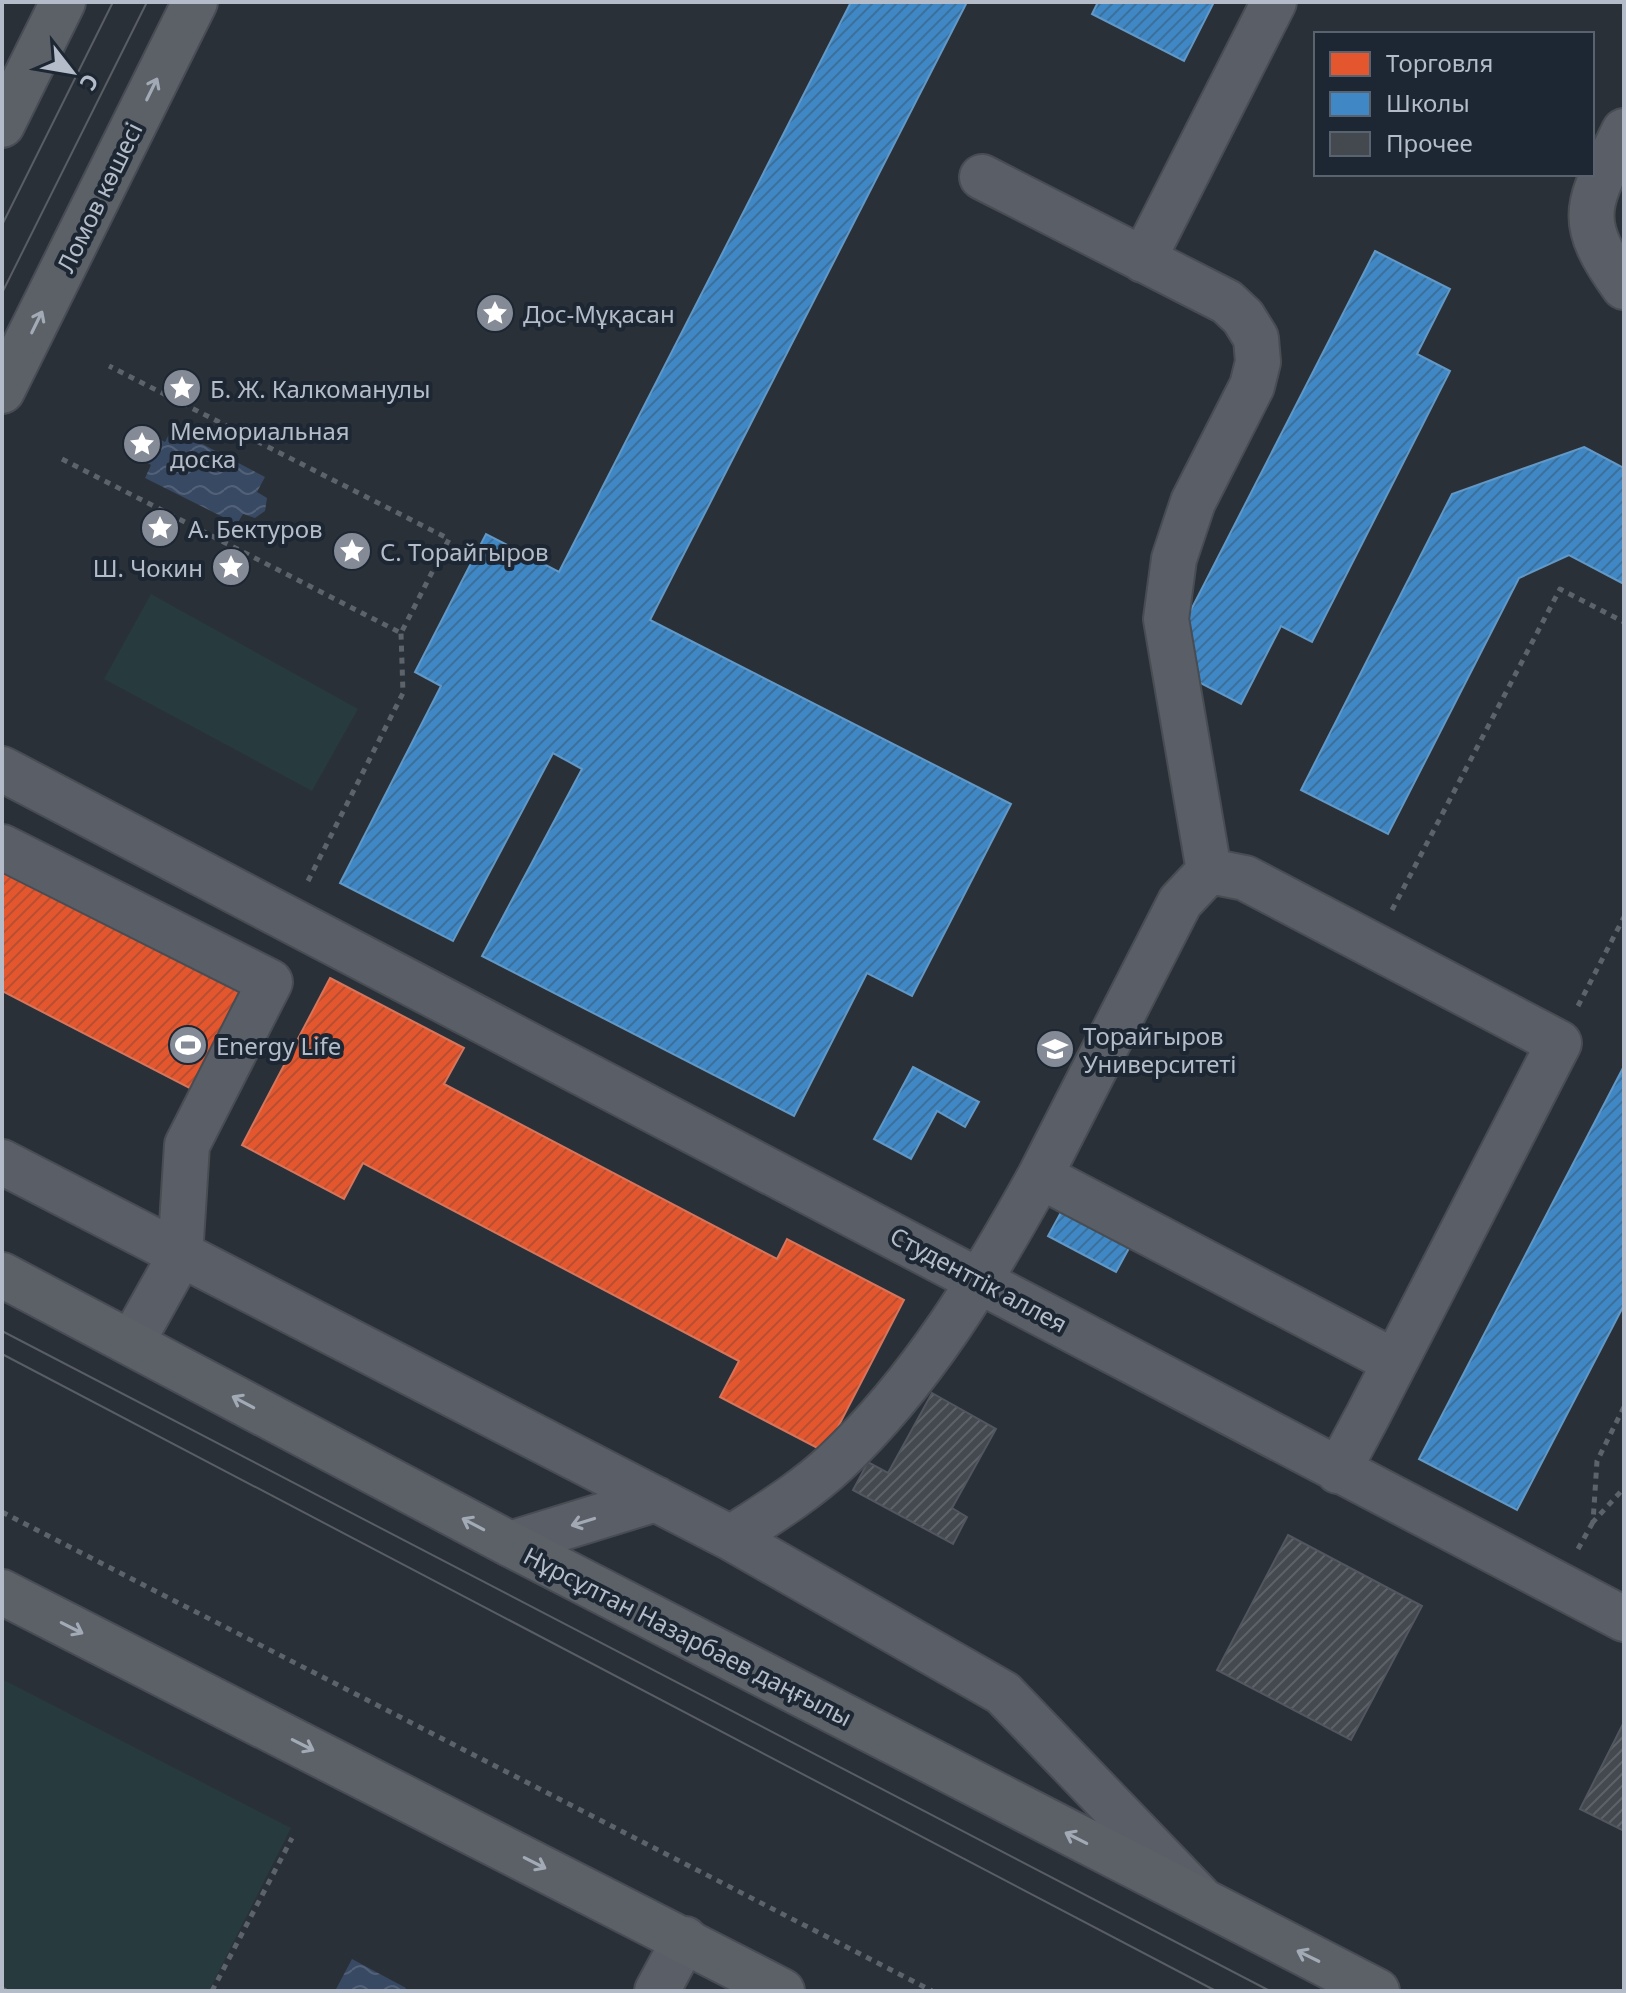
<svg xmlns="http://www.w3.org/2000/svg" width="1626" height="1993" font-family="'Noto Sans',sans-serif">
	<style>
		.green { fill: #273a3e }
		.water { fill: url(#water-waves) }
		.shops { fill: url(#shops-hatch); stroke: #d6755c; stroke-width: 2 }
		.schools { fill: url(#schools-hatch); stroke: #6298c6; stroke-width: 2 }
		.building { fill: url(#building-hatch); stroke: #52575f; stroke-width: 2 }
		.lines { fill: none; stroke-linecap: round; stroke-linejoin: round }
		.minor-casing { stroke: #484c53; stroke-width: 48 }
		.major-casing { stroke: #484c55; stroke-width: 48 }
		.path { stroke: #5d636a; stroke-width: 5; stroke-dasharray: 6 6; stroke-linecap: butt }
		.minor { stroke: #5a5e66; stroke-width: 44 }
		.major { stroke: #5c6168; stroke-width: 44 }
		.tram { stroke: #595d64; stroke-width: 2 }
		.oneway { stroke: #a2aab6 }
		.oneway2 { stroke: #a2a9b5 }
		.labels { text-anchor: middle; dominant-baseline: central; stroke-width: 8; stroke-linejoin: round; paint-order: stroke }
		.street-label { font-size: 24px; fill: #b4bcc9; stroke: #1d2633 }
		.poi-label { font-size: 24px; fill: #b4bcc9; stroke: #1d2633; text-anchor: start }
	</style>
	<defs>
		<pattern id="water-waves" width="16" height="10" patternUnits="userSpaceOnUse" patternTransform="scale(2)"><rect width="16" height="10" fill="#384963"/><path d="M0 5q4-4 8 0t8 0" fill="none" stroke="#526178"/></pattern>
		<pattern id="shops-hatch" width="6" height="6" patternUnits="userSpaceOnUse" patternTransform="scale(2)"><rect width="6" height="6" fill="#e4572e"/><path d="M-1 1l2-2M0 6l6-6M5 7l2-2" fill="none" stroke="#b84f32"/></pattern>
		<pattern id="schools-hatch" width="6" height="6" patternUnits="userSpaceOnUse" patternTransform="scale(2)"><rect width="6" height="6" fill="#3f88c5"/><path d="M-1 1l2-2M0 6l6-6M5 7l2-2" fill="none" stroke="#3c709c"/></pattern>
		<pattern id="building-hatch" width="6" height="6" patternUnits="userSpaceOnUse" patternTransform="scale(2)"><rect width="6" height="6" fill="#444950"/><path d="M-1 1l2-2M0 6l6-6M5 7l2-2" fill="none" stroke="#5d6168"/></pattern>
	</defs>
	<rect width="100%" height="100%" fill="#2a3038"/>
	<path class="green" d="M151 594 358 709 312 791 104 679Z
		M2 1679 291 1828 209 1991H2Z"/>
	<path class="water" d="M172 428 265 477 257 492 267 498 265 511 255 518 243 514 237 524 145 478 151 465 142 460 145 446 154 436 165 442Z
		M352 1959 406 1988 404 1991H335Z"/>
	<path class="shops" d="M2 863 261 988 205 1096 2 991Z
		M330 978 464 1048 444 1084 777 1259 787 1239 904 1300 825 1452 720 1397 739 1361 363 1163 344 1199 242 1145Z"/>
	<path class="schools" d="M851 2H967L650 620 1011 804 912 996 867 973 794 1116 482 956 582 769 553 753 453 941 340 883 441 686 415 672 486 534 559 572Z
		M1098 2H1214L1184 61 1092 14Z
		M1375 251 1450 289 1417 354 1450 371 1312 642 1281 626 1241 704 1187 676 1176 639Z
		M1584 447 1624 468V584L1569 555 1519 578 1388 834 1301 790 1452 494Z
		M1624 1066V1305L1517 1510 1419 1459Z
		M913 1067 979 1102 965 1127 937 1111 911 1159 874 1139Z
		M1065 1205 1133 1241 1116 1272 1048 1236Z"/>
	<path class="building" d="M932 1393 996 1429 952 1508 967 1517 953 1544 853 1490 868 1462 888 1473Z
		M1288 1535 1422 1606 1351 1740 1217 1670Z
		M1624 1722V1831L1580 1809Z"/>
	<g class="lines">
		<defs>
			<path id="minor" d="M1624 131C1589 203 1573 217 1624 287
				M982 177 1227 302 1243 317 1256 338 1258 362 1252 386 1193 502 1174 559 1166 619 1209 871
				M1143 260 1274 2
				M2 769 1624 1619
				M2 847 270 982 187 1145 180 1256 132 1342
				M2 1162 731 1538 1003 1693 1199 1897
				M1338 1471 1368 1415 1559 1043 1245 878 1209 871 1180 902 1040 1176 1395 1362
				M731 1538C766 1515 804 1492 835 1463 922 1381 983 1279 1040 1176
				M510 1544 656 1499
				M657 1991 685 1939"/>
			<path id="major" d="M2 125 63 2
				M2 391 195 2
				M2 1275 510 1544 1377 1991
				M2 1592 782 1991"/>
		</defs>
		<use href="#minor" class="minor-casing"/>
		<use href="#major" class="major-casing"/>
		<path class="path" d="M62 459 401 633 449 539 109 366
			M308 881 403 693 401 633
			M1392 910 1560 589 1624 622
			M1578 1006 1624 917
			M1624 1407 1597 1461 1593 1522 1624 1488
			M2 1512 932 1991
			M1578 1549 1593 1522
			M2 1989 6 1991
			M212 1991 292 1838"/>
		<use href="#minor" class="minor"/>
		<use href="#major" class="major"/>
		<path class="tram" d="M2 225 113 2
			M2 293 147 2
			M2 1331 1270 1991
			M2 1354 1216 1991"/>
	</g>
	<defs><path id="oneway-shaft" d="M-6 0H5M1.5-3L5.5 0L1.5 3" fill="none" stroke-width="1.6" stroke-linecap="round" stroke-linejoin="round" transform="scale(2)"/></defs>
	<g class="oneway">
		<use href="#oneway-shaft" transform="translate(152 89) rotate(-64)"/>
		<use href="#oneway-shaft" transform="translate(37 322) rotate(-64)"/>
		<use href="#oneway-shaft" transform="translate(243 1402) rotate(-152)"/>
		<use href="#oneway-shaft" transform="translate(473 1524) rotate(-152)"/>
		<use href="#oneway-shaft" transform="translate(72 1628) rotate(27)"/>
		<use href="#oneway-shaft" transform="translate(303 1745) rotate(27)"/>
		<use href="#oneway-shaft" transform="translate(1076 1838) rotate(-153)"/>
		<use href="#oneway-shaft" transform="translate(535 1863) rotate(27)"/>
		<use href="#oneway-shaft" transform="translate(1308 1956) rotate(-154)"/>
	</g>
	<use class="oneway2" href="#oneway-shaft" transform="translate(583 1522) rotate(163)"/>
	<defs>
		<symbol id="sight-disc" viewBox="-11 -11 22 22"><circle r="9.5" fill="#848b96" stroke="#1d2633"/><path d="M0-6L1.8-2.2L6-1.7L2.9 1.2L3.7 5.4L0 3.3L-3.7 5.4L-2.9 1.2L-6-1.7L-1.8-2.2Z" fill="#fff"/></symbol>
		<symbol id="stadium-disc" viewBox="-11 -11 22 22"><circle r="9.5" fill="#848b96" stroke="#1d2633"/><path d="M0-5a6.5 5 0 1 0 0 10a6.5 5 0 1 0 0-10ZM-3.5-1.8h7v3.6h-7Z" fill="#fff"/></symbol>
		<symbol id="university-disc" viewBox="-11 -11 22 22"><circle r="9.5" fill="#848b96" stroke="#1d2633"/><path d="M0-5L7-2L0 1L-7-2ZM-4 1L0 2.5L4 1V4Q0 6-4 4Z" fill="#fff"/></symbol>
	</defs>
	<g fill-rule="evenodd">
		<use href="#sight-disc" x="473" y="291" width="44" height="44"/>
		<use href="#sight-disc" x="160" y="366" width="44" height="44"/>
		<use href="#sight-disc" x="120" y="422" width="44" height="44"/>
		<use href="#sight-disc" x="138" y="506" width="44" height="44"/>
		<use href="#sight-disc" x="330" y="529" width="44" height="44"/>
		<use href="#sight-disc" x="209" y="545" width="44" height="44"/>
		<use href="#stadium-disc" x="166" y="1023" width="44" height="44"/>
		<use href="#university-disc" x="1033" y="1027" width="44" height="44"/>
	</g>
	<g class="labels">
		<g class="street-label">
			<text transform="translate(99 197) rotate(-64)">Ломов көшесі</text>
			<text transform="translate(979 1279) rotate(28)">Студенттік аллея</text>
			<text transform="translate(688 1636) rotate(27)">Нұрсұлтан Назарбаев даңғылы</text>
		</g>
		<g class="poi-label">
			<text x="523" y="313">Дос-Мұқасан</text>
			<text x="210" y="388">Б. Ж. Калкоманулы</text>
			<text x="170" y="430">Мемориальная<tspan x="170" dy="28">доска</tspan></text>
			<text x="188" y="528">А. Бектуров</text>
			<text x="380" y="551">С. Торайгыров</text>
			<text x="203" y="567" text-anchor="end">Ш. Чокин</text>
			<text x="1083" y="1035">Торайгыров<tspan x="1083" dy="28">Университеті</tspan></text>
			<text x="216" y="1045">Energy Life</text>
		</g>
	</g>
	<rect width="1626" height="1993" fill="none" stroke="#b4bcc9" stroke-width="8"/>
	<rect x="1314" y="32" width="280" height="144" fill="#1d2633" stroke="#59626f" stroke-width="2"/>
	<rect x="1330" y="52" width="40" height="24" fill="#e4572e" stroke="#59626f" stroke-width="2"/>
	<text x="1386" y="72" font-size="24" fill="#b4bcc9">Торговля</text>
	<rect x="1330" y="92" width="40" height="24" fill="#3f88c5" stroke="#59626f" stroke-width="2"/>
	<text x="1386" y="112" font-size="24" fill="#b4bcc9">Школы</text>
	<rect x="1330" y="132" width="40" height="24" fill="#444950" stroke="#59626f" stroke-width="2"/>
	<text x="1386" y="152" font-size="24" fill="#b4bcc9">Прочее</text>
	<g transform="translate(72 72) rotate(121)" stroke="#1d2633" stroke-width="6" paint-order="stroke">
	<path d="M0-6L14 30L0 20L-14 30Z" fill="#b4bcc9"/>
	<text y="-12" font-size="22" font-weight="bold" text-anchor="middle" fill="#b4bcc9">С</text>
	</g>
</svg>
